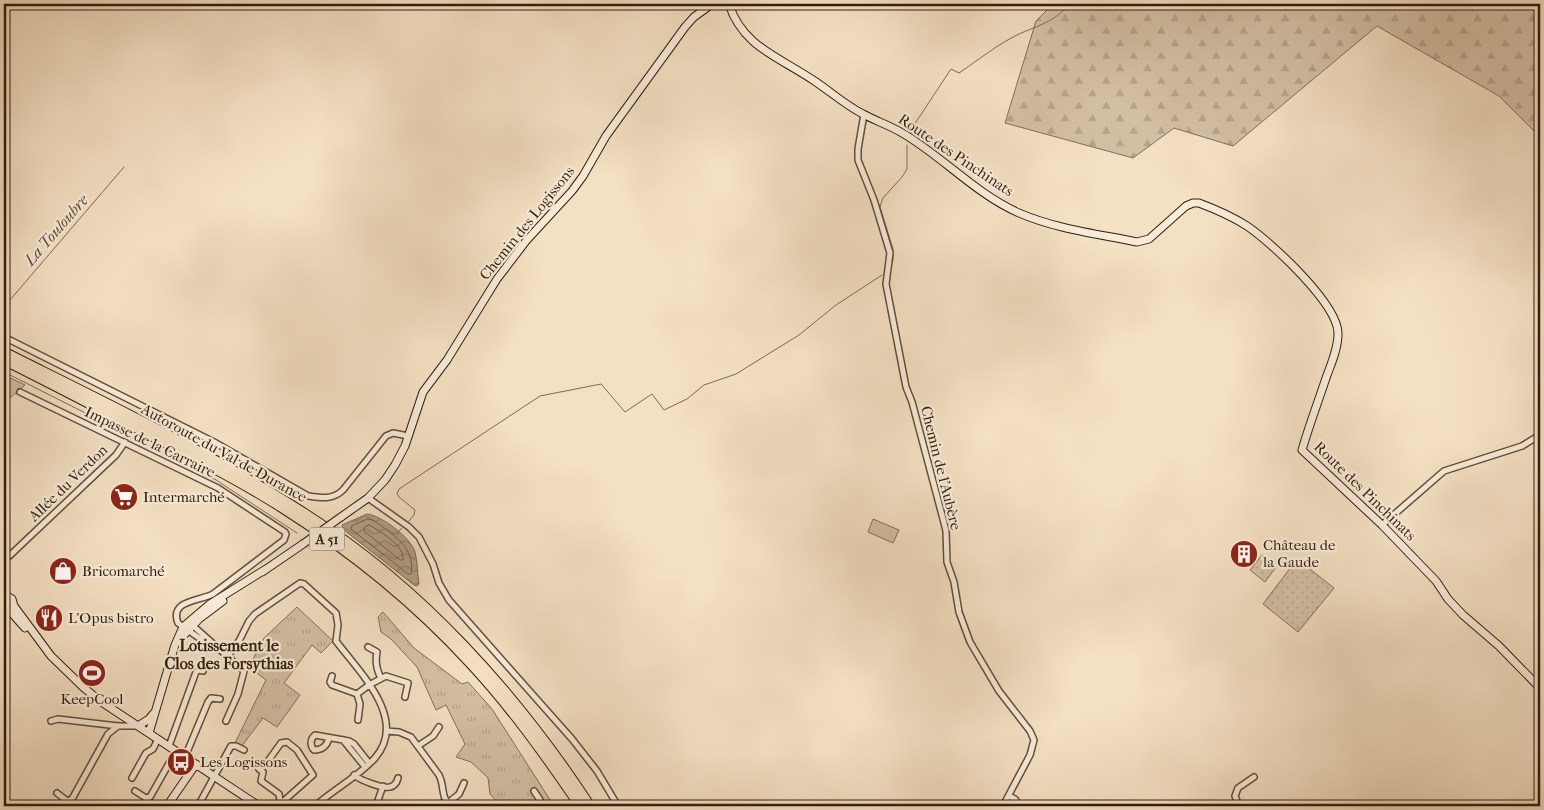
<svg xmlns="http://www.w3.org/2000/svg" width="1544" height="810" font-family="'IM FELL French Canon',serif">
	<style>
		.grass { fill: url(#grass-tufts); stroke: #826e59 }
		.forest { fill: url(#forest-firs); stroke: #826e59 }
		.garden { fill: url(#garden-dots); stroke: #826e59 }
		.pitch { fill: #d3bfa4; stroke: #826e59 }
		.water { fill: url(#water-waves); stroke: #7f6a55 }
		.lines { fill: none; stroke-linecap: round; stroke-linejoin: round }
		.shore { stroke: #725e4a; stroke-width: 1 }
		.stream { stroke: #7f6a55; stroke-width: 1 }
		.street-casing { stroke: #624e3b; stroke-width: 8 }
		.secondary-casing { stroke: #321d0e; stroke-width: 9 }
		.highway-casing { stroke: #321d0e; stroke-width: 11 }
		.street { stroke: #f8ebd8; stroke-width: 5 }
		.secondary { stroke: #f8ebd8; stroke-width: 7 }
		.highway { stroke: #f4e0c3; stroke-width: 9 }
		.secondary-bridge-casing { stroke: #321d0e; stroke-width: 9; stroke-linecap: butt }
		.secondary-bridge { stroke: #f8ebd8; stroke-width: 7 }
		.labels { text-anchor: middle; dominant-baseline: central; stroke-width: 4.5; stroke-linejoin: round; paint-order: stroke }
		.shield { fill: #f8ebd8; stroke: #6d5b4b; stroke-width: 1 }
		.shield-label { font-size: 14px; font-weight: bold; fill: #321d0e }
		.street-label { font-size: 15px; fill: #321d0e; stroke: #f8ebd8 }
		.poi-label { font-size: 15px; fill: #321d0e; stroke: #f8ebd8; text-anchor: start }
		.water-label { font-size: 16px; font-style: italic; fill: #5f4a38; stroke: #f8ebd8 }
		.neighbourhood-label { font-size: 16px; font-weight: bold; fill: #321d0e; stroke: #f8ebd8 }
	</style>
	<defs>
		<pattern id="grass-tufts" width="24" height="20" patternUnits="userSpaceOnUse" patternTransform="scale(1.25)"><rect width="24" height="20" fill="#d3bfa4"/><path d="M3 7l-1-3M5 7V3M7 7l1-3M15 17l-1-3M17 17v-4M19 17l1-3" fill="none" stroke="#b6a48c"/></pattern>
		<pattern id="forest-firs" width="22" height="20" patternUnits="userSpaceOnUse" patternTransform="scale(1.25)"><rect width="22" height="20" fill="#d3bfa4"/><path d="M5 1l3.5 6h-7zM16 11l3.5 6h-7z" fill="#b6a48c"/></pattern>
		<pattern id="garden-dots" width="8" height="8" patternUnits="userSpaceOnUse" patternTransform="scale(1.25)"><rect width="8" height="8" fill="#d3bfa4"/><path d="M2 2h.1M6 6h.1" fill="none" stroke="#b6a48c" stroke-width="1.8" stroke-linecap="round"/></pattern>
		<pattern id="water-waves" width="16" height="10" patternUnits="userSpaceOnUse" patternTransform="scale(1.25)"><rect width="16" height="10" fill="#b29e85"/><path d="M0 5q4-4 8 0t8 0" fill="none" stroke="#91806b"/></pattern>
	</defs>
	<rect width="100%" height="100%" fill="#f4e0c3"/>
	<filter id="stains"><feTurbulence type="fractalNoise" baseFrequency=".004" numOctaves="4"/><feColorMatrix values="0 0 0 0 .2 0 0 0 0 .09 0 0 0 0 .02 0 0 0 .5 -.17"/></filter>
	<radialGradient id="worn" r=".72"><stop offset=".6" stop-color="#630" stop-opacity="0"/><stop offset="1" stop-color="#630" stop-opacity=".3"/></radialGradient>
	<path class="grass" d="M4 375 25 385 4 403Z
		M297 607 333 641 321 653 312 645 284 683 300 695 277 727 263 718 241 747 235 743 266 680 249 667 264 638Z
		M383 612 414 648 462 684 468 682 492 709 554 806H501L490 794 488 778 471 762 456 757 465 744 446 705 436 710 417 667 391 639 381 632 378 617Z"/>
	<path class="forest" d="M1053 4H1540V137L1499 96 1377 26 1233 146 1174 128 1133 158 1005 123 1036 21Z"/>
	<path class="garden" d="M1262 555 1276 567 1265 582 1250 570Z
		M1297 559 1334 588 1298 632 1263 604Z"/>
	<path class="pitch" d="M873 519 899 530 893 543 868 532Z"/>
	<path class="water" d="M367 514C381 515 411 538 415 552 418 562 417 574 419 584L417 586 414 585 344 530 342 525Z"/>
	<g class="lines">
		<path class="shore" d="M368 519 373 520C392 534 416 547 411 574H408L351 529 352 526Z
			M369 525C380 531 405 546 403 560H400L364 531V528Z"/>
		<path class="stream" d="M910 136 912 128 951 69 959 73C978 60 997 45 1017 35 1038 25 1054 23 1069 4
			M890 268 893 260V249L880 207 883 198 902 177 907 169V145
			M4 307 124 167
			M4 372 139 440 216 480 297 533
			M409 521 414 515 415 510 399 497 397 494 399 489 540 396 601 384 625 412 652 394 664 410 687 399 704 385 736 374 799 335 836 305 882 275
			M397 533 402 528"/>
		<defs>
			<path id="street" d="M864 114 858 149V160L874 200 890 253 886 284 906 387 912 402 943 519 946 531 947 562 954 582 959 612 970 642 999 691 1030 731 1034 740 1030 755 1003 806
				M4 337 214 442 308 496C321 498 333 500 343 490L386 436 393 433 408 436
				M20 392 218 488 285 532 286 534 284 540 213 594C200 601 169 600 178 623L199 638 205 639
				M368 498 409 527 419 537 433 564 439 583 449 600 572 739 597 771 618 806
				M1382 525 1444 471 1522 446 1540 435
				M4 561 116 455 125 442
				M191 624 244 671 238 694 226 721
				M368 647 377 652C375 662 376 669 381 678
				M227 657 239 641 249 621 255 614 300 583 304 584 336 613 338 625 336 641C359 672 409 719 375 758 358 777 334 789 315 806
				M332 676 330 682 332 685 357 694 369 685 386 676 408 683 405 697
				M357 694 360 704 358 720
				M51 721 58 719 118 726H138
				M387 731 399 732 411 737 439 775C445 787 440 795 450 806
				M329 738C327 746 322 750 314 750 310 746 310 739 315 735L349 741 354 744 369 763
				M343 740 365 767
				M169 746 196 672 199 670 203 671
				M418 746 433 736 439 727
				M185 757 208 702 211 698 220 699
				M268 761 281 743 287 742 297 750 313 775 278 806
				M259 769 263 772 261 781 279 794 280 801 278 806
				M354 775C360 780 383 789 390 787 395 786 397 782 398 778
				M132 778 146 753 153 749 158 739
				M135 791 146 798 150 797 176 751
				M534 791 540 800 541 806
				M57 793 67 801 72 799 108 734 118 726
				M1009 796 1015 799 1019 806
				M448 803 459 794 464 783
				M198 806 231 746H236L244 750
				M376 806 383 786
				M438 806 445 801
				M1239 806 1235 796 1238 788 1254 777"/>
			<path id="secondary" d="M729 4C742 46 779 57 813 80 830 91 845 105 863 114 876 121 891 126 904 134 944 158 976 194 1019 213 1056 229 1098 234 1137 242L1149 239 1186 206 1193 203H1199C1215 209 1233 217 1247 226 1271 242 1339 305 1338 334 1338 349 1331 364 1326 378 1318 402 1309 426 1302 450L1382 525 1436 581 1448 599 1463 615 1499 646 1540 688
				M341 517 368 498 385 480 395 465 405 446 423 392 447 360 497 279 526 241 572 191 583 176 606 136 685 27 694 17 712 4
				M262 572 303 544
				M4 594 12 599 14 606
				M14 606 51 656 83 687 100 701 259 806
				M9 610 25 628
				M181 638 199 619 223 601
				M138 726 149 719 154 713
				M149 733 175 645 183 627 210 604 266 569
				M167 806 196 764"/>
			<path id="highway" d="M4 352C106 403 211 453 307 515 421 587 517 694 590 806
				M4 360C52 384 100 409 148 434 193 457 238 480 281 507 349 550 415 603 470 663 511 707 546 756 580 806"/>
		</defs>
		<use href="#street" class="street-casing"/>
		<use href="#secondary" class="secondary-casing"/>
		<use href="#highway" class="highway-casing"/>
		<use href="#street" class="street"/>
		<use href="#secondary" class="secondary"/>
		<use href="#highway" class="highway"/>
		<defs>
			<path id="secondary-bridge" d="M303 544 341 517"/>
		</defs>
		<use href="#secondary-bridge" class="secondary-bridge-casing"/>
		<use href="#secondary-bridge" class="secondary-bridge"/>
	</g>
	<defs>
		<symbol id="supermarket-disc" viewBox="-11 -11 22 22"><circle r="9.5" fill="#8f2418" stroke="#f8ebd8"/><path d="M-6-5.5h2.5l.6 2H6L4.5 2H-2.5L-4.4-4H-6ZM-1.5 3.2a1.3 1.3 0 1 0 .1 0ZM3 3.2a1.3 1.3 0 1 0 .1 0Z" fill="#fff"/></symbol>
		<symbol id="building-disc" viewBox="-11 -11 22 22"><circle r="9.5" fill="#8f2418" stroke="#f8ebd8"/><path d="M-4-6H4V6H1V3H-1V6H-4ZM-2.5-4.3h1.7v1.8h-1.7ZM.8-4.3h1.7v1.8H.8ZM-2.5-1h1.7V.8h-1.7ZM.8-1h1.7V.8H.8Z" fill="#fff"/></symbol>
		<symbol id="shop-disc" viewBox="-11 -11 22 22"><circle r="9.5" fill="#8f2418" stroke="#f8ebd8"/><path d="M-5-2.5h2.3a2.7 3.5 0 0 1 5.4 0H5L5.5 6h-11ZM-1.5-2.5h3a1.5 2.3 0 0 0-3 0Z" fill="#fff"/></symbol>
		<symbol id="restaurant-disc" viewBox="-11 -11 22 22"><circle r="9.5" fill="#8f2418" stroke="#f8ebd8"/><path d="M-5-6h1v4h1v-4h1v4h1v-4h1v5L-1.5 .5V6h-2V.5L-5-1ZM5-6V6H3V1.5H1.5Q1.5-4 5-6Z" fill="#fff"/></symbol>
		<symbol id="stadium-disc" viewBox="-11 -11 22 22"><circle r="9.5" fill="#8f2418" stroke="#f8ebd8"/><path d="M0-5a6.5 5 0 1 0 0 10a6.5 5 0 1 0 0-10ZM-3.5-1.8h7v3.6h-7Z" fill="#fff"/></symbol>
		<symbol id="bus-disc" viewBox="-11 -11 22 22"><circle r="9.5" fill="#8f2418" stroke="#f8ebd8"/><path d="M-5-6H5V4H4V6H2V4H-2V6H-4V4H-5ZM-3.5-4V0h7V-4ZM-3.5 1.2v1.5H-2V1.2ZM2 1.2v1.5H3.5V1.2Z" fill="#fff"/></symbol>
	</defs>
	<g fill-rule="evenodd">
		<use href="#supermarket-disc" x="108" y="481" width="32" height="32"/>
		<use href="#building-disc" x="1228" y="538" width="32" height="32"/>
		<use href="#shop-disc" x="47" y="555" width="32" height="32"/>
		<use href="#restaurant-disc" x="33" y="602" width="32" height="32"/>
		<use href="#stadium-disc" x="76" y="657" width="32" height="32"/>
		<use href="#bus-disc" x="165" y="746" width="32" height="32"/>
	</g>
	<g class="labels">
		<rect class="shield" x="309.5" y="527.5" width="35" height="23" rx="4"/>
		<g class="shield-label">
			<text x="327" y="539">A 51</text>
		</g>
		<g class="street-label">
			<text transform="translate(956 155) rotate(34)">Route des Pinchinats</text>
			<text transform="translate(527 223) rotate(-51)">Chemin des Logissons</text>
			<text transform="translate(150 442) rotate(26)">Impasse de la Carraire</text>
			<text transform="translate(224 453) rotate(29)">Autoroute du Val de Durance</text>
			<text transform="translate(941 468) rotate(76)">Chemin de l'Aubère</text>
			<text transform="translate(68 483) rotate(-44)">Allée du Verdon</text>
			<text transform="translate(1365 491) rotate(44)">Route des Pinchinats</text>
		</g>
		<g class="poi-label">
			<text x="143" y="497">Intermarché</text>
			<text x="1263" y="545">Château de<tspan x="1263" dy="17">la Gaude</tspan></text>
			<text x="82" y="571">Bricomarché</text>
			<text x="68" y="618">L'Opus bistro</text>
			<text x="92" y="699" text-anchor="middle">KeepCool</text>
			<text x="200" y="762">Les Logissons</text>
		</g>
		<g class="water-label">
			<text transform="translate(56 230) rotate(-49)">La Touloubre</text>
		</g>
		<g class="neighbourhood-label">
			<text x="229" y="645">Lotissement le<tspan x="229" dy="18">Clos des Forsythias</tspan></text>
		</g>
	</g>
	<rect width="1544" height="810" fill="none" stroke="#f4e0c3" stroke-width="20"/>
	<rect x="5" y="5" width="1534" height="800" fill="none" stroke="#321d0e" stroke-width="2.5"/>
	<rect x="10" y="10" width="1524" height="790" fill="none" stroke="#321d0e"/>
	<rect width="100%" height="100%" filter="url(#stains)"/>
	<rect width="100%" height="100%" fill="url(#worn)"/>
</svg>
